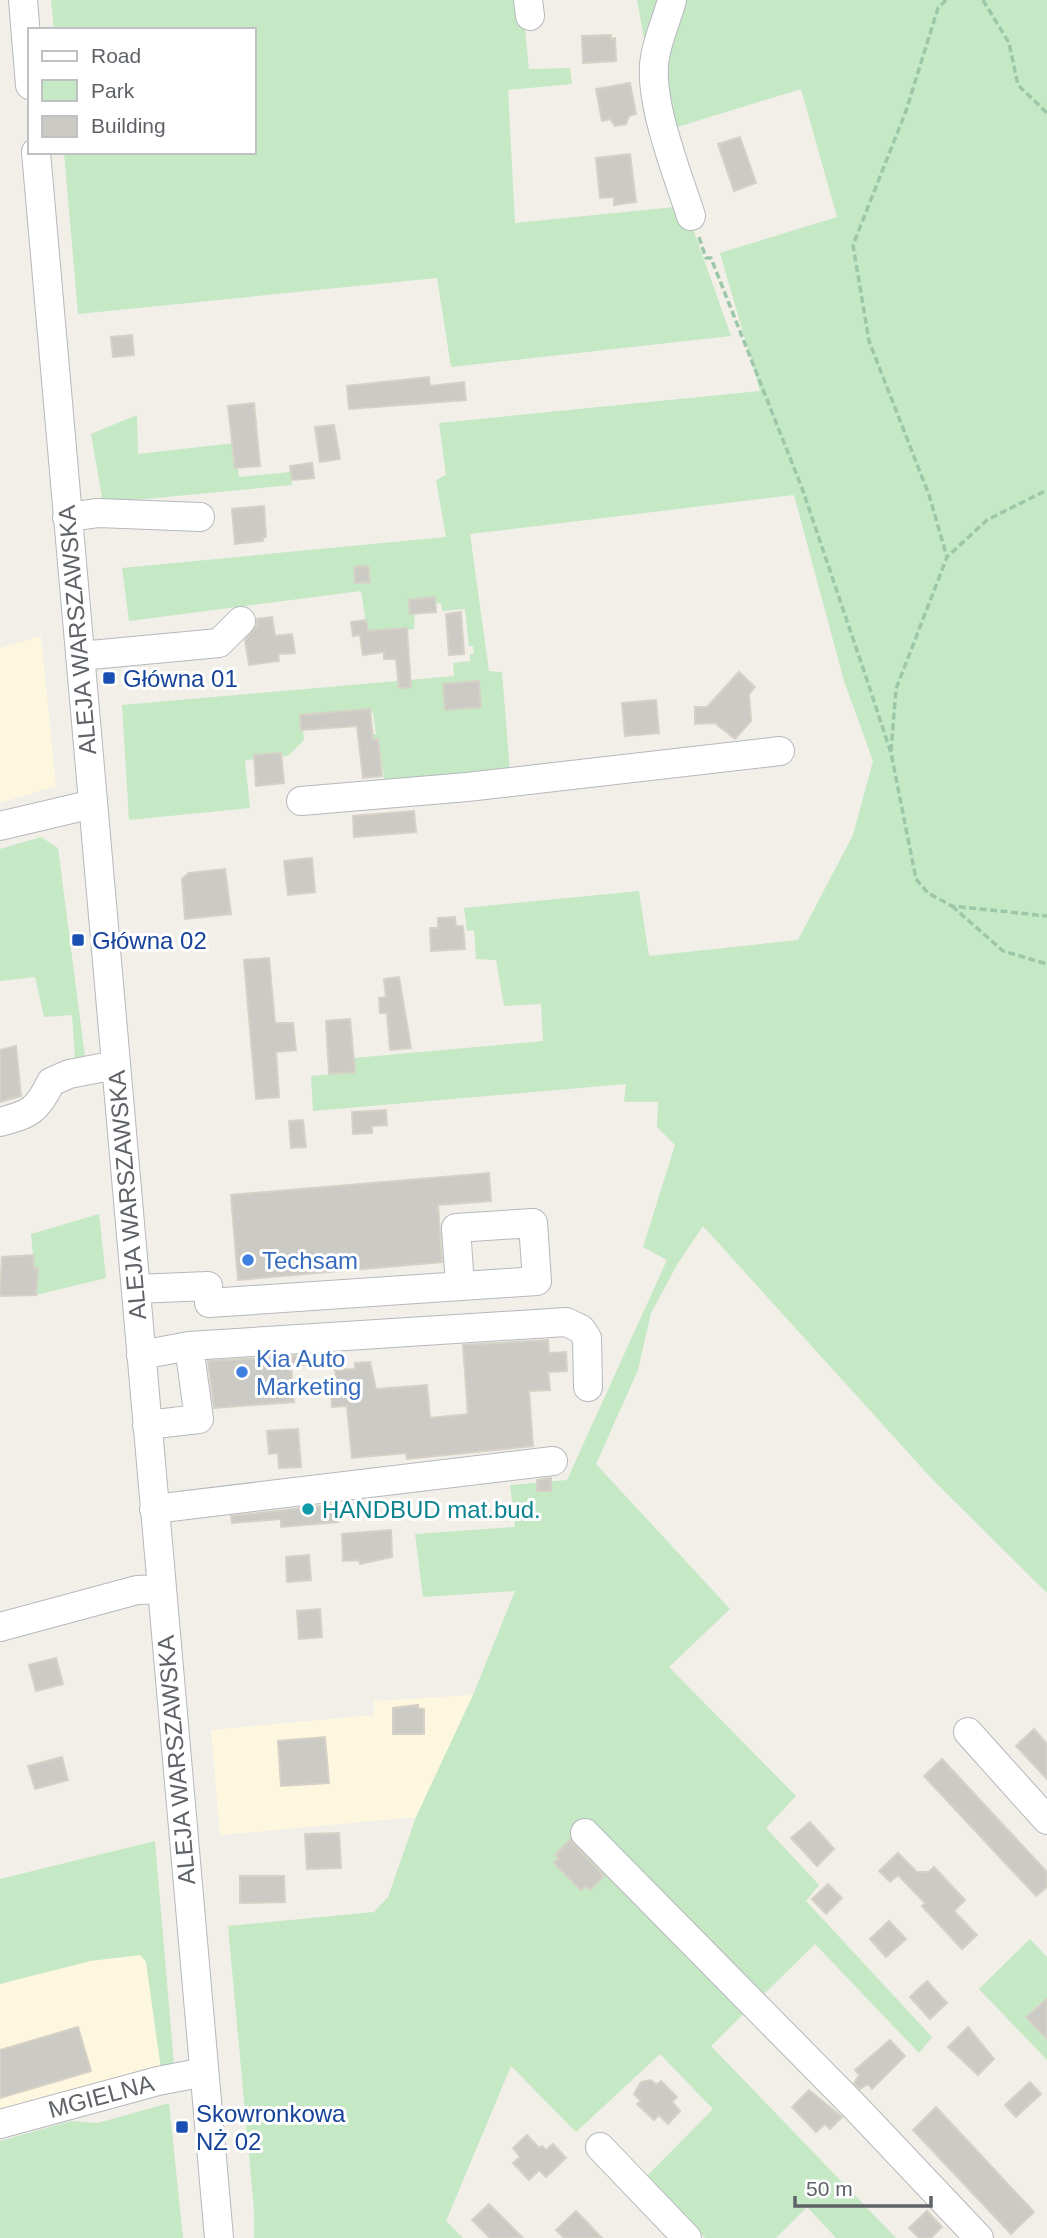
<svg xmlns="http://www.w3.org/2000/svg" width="1047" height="2238" font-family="Helvetica,sans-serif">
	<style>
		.commercial { fill: #fef7e0 }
		.green { fill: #c5e8c5 }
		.building { fill: #cccac5; stroke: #d6d1c6; stroke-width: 2 }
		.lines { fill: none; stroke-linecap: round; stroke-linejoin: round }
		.minor-casing { stroke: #b5b8bc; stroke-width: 30 }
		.path { stroke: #9cc7a9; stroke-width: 3.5; stroke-dasharray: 7 3.5; stroke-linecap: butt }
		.minor { stroke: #fff; stroke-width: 28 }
		.transit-dot { fill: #1a4fb4; stroke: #fff; stroke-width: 2.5 }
		.shop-dot { fill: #3f7fe0; stroke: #fff; stroke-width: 2.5 }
		.culture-dot { fill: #0f9aa8; stroke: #fff; stroke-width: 2.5 }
		.labels { text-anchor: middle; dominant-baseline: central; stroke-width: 6; stroke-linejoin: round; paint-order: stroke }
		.street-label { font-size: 24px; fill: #5f6368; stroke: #fff }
		.transit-label { font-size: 24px; fill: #164399; stroke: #fff; text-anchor: start }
		.shop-label { font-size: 24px; fill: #366cbe; stroke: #fff; text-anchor: start }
		.culture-label { font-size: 24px; fill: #0d838f; stroke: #fff; text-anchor: start }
	</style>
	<rect width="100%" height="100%" fill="#f1efe8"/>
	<path class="commercial" d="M41 636 56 786 0 803V648Z
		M473 1695 416 1817 220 1835 211 1730 374 1715V1701Z
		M140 1955 146 1962 161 2069 0 2112V1984L90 1961Z"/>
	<path class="green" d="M51 0H522L529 69 570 68 572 84 508 90 515 223 685 206 731 336 451 367 437 278 78 314 64 152H254V30H54Z
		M637 0H1047V1593L932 1479 703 1226 678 1263 651 1313 638 1370 596 1464 730 1609 669 1667 796 1796 766 1828 819 1885 806 1901 932 2037 919 2053 815 1944 711 2046 896 2238H836L807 2207 776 2238H705L647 2176 713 2109 660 2054 576 2132 511 2066 446 2221 463 2238H254V2210L228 1926 374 1912 388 1897 416 1817 473 1695 515 1591 423 1597 415 1534 515 1527 510 1485 567 1480 667 1260 643 1247 675 1145 657 1127 658 1102H624L626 1084 313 1111 311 1076 355 1072 354 1058 543 1041 541 1004 504 1006 496 960 476 959 474 930 467 931 464 908 639 891 649 956 798 940 853 835 873 761 844 681 794 495 470 534 489 671 502 672 512 797 389 808 378 740 359 741 362 736 376 734 373 713 302 721 304 740 288 756 245 760 250 808 129 820 122 705 454 676 453 663 470 661V654H474L473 646H469L465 609 442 611 441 603 415 605 414 629 368 635 361 591 129 621 122 568 446 537 436 480 446 475 439 423 760 391 720 253 837 217 801 89 661 132Z
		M137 415 138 454 235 443 239 477 291 472 292 485 103 503 91 434Z
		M41 837 58 848 85 1057 75 1058 72 1015 44 1017 35 977 0 981V849Z
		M99 1214 106 1278 36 1295 38 1268H34L31 1234Z
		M155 1841 174 2065 161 2069 146 1962 140 1955 90 1961 0 1984V1879Z
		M1030 1939 1047 1957V2060L979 1989Z
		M169 2103 183 2238H0V2141L71 2121 98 2123Z"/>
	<path class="building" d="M611 35V39L615 38 616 61 583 63 582 36Z
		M630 83 636 114 629 116 626 124 615 126 610 119 602 121 596 89Z
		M740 137 756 183 734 191 718 144Z
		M630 154 636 202 614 205V197L600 198 596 158Z
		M132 335 134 355 113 357 111 337Z
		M429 377 430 386 464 382 466 400 349 409 347 386Z
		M254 403 260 466 235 468 228 406Z
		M334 425 340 459 320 462 315 427Z
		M312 463 314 478 292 480 290 466Z
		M264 506 266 537 262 538 263 541 235 544 232 509Z
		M368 566 370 582 355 583 354 567Z
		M435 597 436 612 410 614 409 600Z
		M461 612 464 654 449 655 446 614Z
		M272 617 275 636 292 634 295 653 278 654 279 661 249 665 245 640 257 626V619Z
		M366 620 368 631 407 628 411 687 399 688 396 659H384V652L363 655 360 635 353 636 351 622Z
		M739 672 755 687 749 694 751 721 735 739 715 723 695 724V707H707Z
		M479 681 481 707 445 710 443 684Z
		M656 700 659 733 625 736 622 703Z
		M370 709 373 740 378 739 382 776 363 778 357 726 301 730 300 715Z
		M281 753 284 783 256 786 254 755Z
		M414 811 416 832 354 837 353 816Z
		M312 858 315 892 288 895 284 861Z
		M225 869 231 914 185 919 182 879 189 873Z
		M455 917 456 926H463L465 949 431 951 430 928H438V918Z
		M269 958 275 1023H293L296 1050 276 1052 279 1097 256 1099 244 960Z
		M399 977 411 1048 390 1050 387 1013H380L379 998 386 997 384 979Z
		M350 1019 355 1072 329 1074 326 1021Z
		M16 1046 21 1096 0 1102V1050Z
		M386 1110 387 1125 372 1126V1133L353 1134 352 1112Z
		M303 1120 306 1147 291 1148 289 1121Z
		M489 1173 491 1201 438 1205 442 1262 238 1280 231 1195Z
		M33 1255 34 1268H38L36 1295 0 1296 2 1257Z
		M548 1340 549 1353 566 1352 567 1371 548 1372 550 1390 529 1391 533 1446 407 1459 406 1453 352 1458 347 1406 332 1407 331 1392H337L335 1370 355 1369V1363L370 1362 376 1389 427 1385 430 1418 468 1414 463 1345Z
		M311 1355 312 1364 291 1366 294 1402 214 1408 208 1361Z
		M298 1429 301 1467 279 1468 278 1453 269 1454 267 1431Z
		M551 1478V1491H537V1480Z
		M337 1504 338 1522 281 1527V1519L232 1523 231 1516Z
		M391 1530 392 1557 360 1564 359 1560 343 1561 342 1534Z
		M309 1555 311 1580 287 1582 286 1557Z
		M320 1609 322 1637 299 1639 297 1611Z
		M56 1658 63 1684 36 1691 29 1665Z
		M418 1705V1708L424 1709V1734H393V1708Z
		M1034 1729 1047 1744V1779L1016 1746Z
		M325 1737 329 1783 281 1786 278 1741Z
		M62 1757 68 1780 35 1789 28 1766Z
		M942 1759 1047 1872V1887L1036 1896 924 1776Z
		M810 1822 834 1849 817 1866 791 1838Z
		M339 1833 341 1868 307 1869 305 1834Z
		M570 1840 604 1876 590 1890 586 1886 581 1890 554 1863 559 1858 555 1855Z
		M898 1853 917 1872H929L934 1867 965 1900 954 1911 977 1935 962 1949 922 1906 925 1903 898 1875 890 1882 879 1871Z
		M240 1876H284L285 1902 240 1903Z
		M828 1884 842 1898 826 1914 812 1899Z
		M889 1921 906 1939 886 1957 870 1939Z
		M927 1981 947 2003 930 2019 910 1997Z
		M1047 1999V2039L1026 2017Z
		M78 2027 91 2071 0 2098V2050Z
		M968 2027 994 2059 978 2075 948 2047Z
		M890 2040 905 2056 872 2089 868 2084 860 2089 854 2083 859 2075 855 2070Z
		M651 2080 656 2085 661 2081 677 2097 672 2102 680 2111 668 2124 659 2115 654 2120 637 2104 641 2101 634 2094 641 2082Z
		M1030 2082 1041 2094 1016 2117 1005 2105Z
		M809 2090 842 2117 830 2129 825 2124 816 2132 792 2107Z
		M936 2107 1034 2212 1011 2234 913 2130Z
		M527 2135 539 2148 542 2146 546 2150 553 2144 566 2158 546 2177 539 2170 529 2180 513 2163 520 2157 513 2148Z
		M489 2204 523 2238H490L472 2220Z
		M576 2211 602 2238H564L556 2230Z
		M927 2211 942 2227 931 2238H919L909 2228Z"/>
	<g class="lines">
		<defs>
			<path id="minor" d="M23 0 30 85
				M528 0 530 16
				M672 0C667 19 658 38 655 57 647 99 678 175 691 216
				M36 152 219 2238
				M67 517 98 513 200 517
				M80 656 219 643 241 621
				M301 801 467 787 780 751
				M0 826 93 804
				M0 1122C30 1114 37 1111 51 1082L69 1074 116 1065
				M136 1289 208 1286 209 1303 537 1281 533 1223 456 1228 460 1286
				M141 1355 189 1346 566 1322 581 1329 587 1338 588 1387
				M147 1425 199 1419 189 1346
				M154 1509 553 1461
				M0 1627 137 1590 161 1589
				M968 1732 1047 1820
				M585 1833 858 2110 979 2238
				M0 2124 158 2081 204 2072
				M600 2147 687 2238"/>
		</defs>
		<use href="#minor" class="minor-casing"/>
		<path class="path" d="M946 0 938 8 906 111 853 245 869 341 929 495 947 557
			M983 0 1009 43 1018 85 1047 113
			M699 237 706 258H711L802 488 868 683 891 753 916 879 928 893 952 906 1047 916
			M891 751 896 689 947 557 987 520 1047 490
			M952 906 1003 951 1047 964"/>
		<use href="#minor" class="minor"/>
	</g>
	<g class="transit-dot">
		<rect x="102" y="671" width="14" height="14" rx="3.5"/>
		<rect x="71" y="933" width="14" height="14" rx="3.5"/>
		<rect x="175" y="2120" width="14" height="14" rx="3.5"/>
	</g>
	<g class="shop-dot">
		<circle cx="248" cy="1260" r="7"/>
		<circle cx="242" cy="1372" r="7"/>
	</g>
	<circle class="culture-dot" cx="308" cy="1509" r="7"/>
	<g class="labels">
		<g class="street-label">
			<text transform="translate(77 630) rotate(-95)">ALEJA WARSZAWSKA</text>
			<text transform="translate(127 1195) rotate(-95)">ALEJA WARSZAWSKA</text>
			<text transform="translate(176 1760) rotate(-95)">ALEJA WARSZAWSKA</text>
			<text transform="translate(101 2096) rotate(-15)">MGIELNA</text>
		</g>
		<g class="transit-label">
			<text x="123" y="678">Główna 01</text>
			<text x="92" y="940">Główna 02</text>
			<text x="196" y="2113">Skowronkowa<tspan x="196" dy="28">NŻ 02</tspan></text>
		</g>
		<g class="shop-label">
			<text x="262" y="1260">Techsam</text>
			<text x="256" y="1358">Kia Auto<tspan x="256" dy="28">Marketing</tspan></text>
		</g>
		<g class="culture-label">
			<text x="322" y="1509">HANDBUD mat.bud.</text>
		</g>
	</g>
	<rect x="28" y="28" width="228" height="126" fill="#ffffff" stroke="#bfc1c3" stroke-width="2"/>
	<rect x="42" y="51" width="35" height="10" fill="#ffffff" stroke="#bfc1c3" stroke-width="2"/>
	<text x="91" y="63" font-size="21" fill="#5f6368">Road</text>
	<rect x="42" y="80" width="35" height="21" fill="#c5e8c5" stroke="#bfc1c3" stroke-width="2"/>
	<text x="91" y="98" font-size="21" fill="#5f6368">Park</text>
	<rect x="42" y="116" width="35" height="21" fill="#cccac5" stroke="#bfc1c3" stroke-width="2"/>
	<text x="91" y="133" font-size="21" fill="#5f6368">Building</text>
	<path d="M795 2196v10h136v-10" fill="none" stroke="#5f6368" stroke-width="3.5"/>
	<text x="806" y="2196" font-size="21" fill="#5f6368" stroke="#ffffff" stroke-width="5" paint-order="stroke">50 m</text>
</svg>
